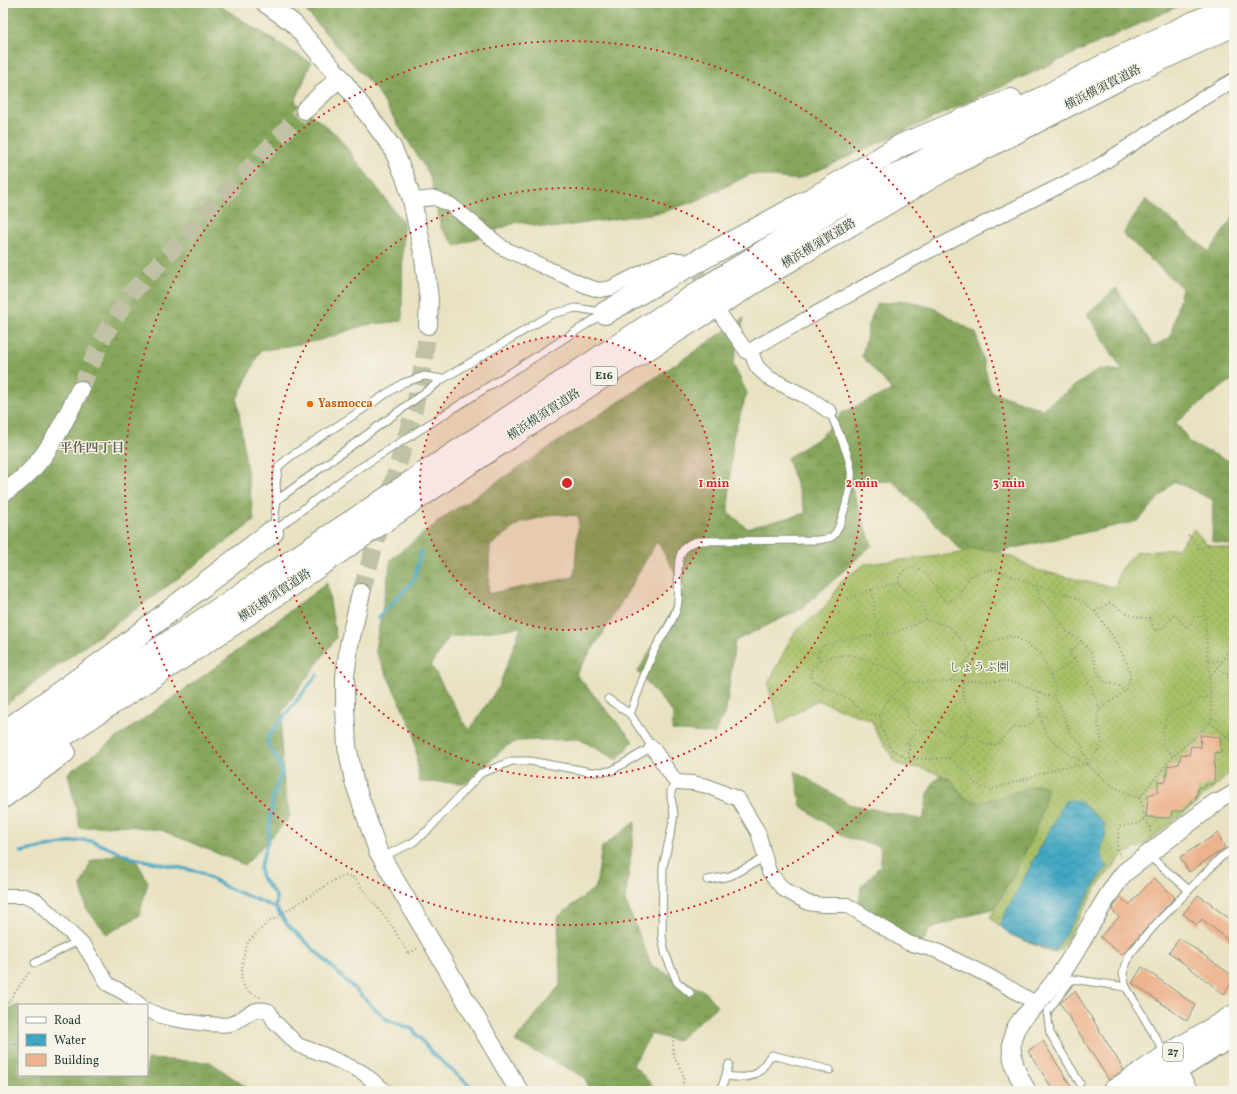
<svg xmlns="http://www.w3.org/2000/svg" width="1237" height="1094" font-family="Vollkorn,'Noto Serif JP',serif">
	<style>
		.forest { fill: url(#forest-crowns); stroke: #527248; fill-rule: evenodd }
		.garden { fill: url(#garden-dots); stroke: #647e4d }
		.water { fill: url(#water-waves); stroke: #30727b }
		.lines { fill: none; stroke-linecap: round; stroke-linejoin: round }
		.stream { stroke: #42a7c2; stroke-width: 3.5 }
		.building { fill: #edb38e }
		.minor-tunnel { stroke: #c1c1a6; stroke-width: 14; stroke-dasharray: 14 7; stroke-linecap: butt }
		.tertiary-tunnel { stroke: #c1c1a6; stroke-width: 18; stroke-dasharray: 18 9; stroke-linecap: butt }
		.service-casing { stroke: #84907b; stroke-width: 9 }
		.minor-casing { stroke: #84907b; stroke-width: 16 }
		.tertiary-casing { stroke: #84907b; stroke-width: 20 }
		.primary-casing { stroke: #84907b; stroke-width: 24 }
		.motorway-casing { stroke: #84907b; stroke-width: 24 }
		.path { stroke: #84907b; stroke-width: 2; stroke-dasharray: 1 3; stroke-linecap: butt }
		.service { stroke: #fff; stroke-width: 7 }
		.minor { stroke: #fff; stroke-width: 14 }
		.tertiary { stroke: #fff; stroke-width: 18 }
		.primary { stroke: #fff; stroke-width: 22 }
		.motorway { stroke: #fff; stroke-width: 22 }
		.ring { fill: none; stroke: #d62828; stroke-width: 2; stroke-dasharray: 2 4 }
		.food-dot { fill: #e8710a; stroke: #f7f3e8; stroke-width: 1.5 }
		.labels { text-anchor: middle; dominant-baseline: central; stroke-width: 3; stroke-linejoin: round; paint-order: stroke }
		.shield { fill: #f7f3e8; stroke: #60746a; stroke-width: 1 }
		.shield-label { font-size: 11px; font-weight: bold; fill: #1f3d34 }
		.street-label { font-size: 12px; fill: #1f3d34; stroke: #f7f3e8 }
		.food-label { font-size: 12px; font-weight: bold; fill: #c56008; stroke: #f7f3e8; text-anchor: start }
		.park-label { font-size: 12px; fill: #415e40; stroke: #f7f3e8 }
		.neighbourhood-label { font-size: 13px; font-weight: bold; fill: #676654; stroke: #f7f3e8 }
		.centre { fill: #d62828; stroke: #f7f3e8; stroke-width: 2 }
		.ring-label { font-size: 12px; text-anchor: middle; font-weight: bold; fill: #d62828; stroke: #f7f3e8; stroke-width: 3; stroke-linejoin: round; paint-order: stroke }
	</style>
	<defs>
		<pattern id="forest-crowns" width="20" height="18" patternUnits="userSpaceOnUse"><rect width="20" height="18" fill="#86a65b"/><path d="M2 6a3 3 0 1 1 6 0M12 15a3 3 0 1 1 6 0" fill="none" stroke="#6d884c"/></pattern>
		<pattern id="garden-dots" width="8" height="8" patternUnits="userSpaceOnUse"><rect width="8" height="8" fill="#a8c066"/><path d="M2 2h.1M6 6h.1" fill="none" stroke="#889d55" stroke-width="1.8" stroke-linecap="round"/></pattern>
		<pattern id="water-waves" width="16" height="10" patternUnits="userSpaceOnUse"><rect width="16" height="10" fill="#42a7c2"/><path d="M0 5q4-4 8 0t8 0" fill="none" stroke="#37899e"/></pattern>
	</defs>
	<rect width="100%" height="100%" fill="#f7f3e8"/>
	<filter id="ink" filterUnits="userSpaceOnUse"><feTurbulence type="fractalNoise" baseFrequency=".025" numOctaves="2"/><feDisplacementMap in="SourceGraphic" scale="8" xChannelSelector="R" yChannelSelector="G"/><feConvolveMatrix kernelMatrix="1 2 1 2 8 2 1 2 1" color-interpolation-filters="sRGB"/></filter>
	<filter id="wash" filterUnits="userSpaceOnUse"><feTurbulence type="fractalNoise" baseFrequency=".012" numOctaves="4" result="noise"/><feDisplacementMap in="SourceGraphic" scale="16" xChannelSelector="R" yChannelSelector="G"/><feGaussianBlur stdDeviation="0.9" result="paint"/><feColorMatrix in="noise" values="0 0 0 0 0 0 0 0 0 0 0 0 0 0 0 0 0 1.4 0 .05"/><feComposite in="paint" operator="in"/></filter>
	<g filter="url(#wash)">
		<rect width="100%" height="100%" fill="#e9e2c2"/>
		<path class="forest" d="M3 3H215L311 63 295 102 337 135 403 222 402 321 365 325 321 340 260 351 237 399 254 521 146 602 45 675 3 707Z
			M299 3H1185L797 180 751 174 696 201 663 212 551 228 517 222 456 246 441 228 430 176 377 91Z
			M1146 199 1209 252 1234 216V380L1230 381 1176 422 1191 444 1234 463V546L1212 541 1213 500 1174 481 1138 521 969 558 892 481 850 483 872 545 801 609 735 641 726 711 714 734 672 730 673 713 638 672 684 588 657 541 610 622 576 674 633 741 617 760 579 739 517 741 505 747 467 783 419 782 414 732 375 650 391 559 451 512 631 394 744 318 733 364 747 393 733 437 728 512 747 528 806 513 787 458 820 437 842 413 892 390 862 356 869 325 876 304 907 301 934 308 976 333 991 392 1042 409 1099 369 1123 371 1087 314 1116 288 1153 346 1170 338 1182 288 1123 234ZM554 514 579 516 574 577 488 594 490 546 520 523ZM521 627 499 686 469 731 431 665 449 637Z
			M327 583 336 638 283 710 281 741 284 785 290 817 245 865 161 830 119 825 80 828 68 773 213 669Z
			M795 771 849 804 923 820C927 805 926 784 941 776L952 780 964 798H998L1038 784 1048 787C1042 831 1015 870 995 908L957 919 929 930 920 951 859 906 861 887 881 865 880 846 845 837 801 806Z
			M635 822 625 901 652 966 704 991 717 1006 677 1041 651 1034 633 1065 658 1091H589L586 1078 515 1041 560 985 558 917 596 887 602 847Z
			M121 853 136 860 148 882 139 916 107 934 86 908 81 886 91 861Z
			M19 1005V1075H147V1059L210 1062 252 1091H3V1011Z"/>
		<path class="garden" d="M1194 529 1206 544 1234 550V769L1216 786 1147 843 1123 855 1098 885 1062 948 1053 953 1011 935 990 918C1010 879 1042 831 1047 787L1038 784 998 798 980 802 964 798 952 780 928 770 897 764 877 734 872 721 817 700 779 724 768 684 790 640 796 631 822 610 832 597 843 579 865 564 956 554 973 549 991 550 1017 559 1037 570 1096 584 1115 587 1121 568 1136 552 1158 551 1178 548Z"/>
		<path class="water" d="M1078 800 1103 822 1106 834 1101 850 1104 862 1108 867 1099 878 1056 950 1053 951 1011 935 999 925 1065 801Z"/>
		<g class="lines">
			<path class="stream" d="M1133 9 1136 3
				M378 618 414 580 421 551
				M21 852 83 840 92 841 133 858 200 872 226 887 276 908 287 924 386 1019 412 1029 433 1054 476 1091
				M276 908V896L262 878 260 868 268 841 273 796 282 773 277 759 268 745V737L317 675"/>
		</g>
		<g id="blocks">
			<path class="building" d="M1200 735 1220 737 1221 752 1215 753 1214 784H1205V787H1198L1196 800 1182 811H1172L1171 818 1146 817 1148 795 1158 792V781L1166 782 1167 766 1179 764 1181 754 1189 755 1191 746 1201 747Z
				M1218 833 1225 848 1189 872 1180 857Z
				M1154 878 1175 897 1122 955 1100 937 1119 917 1112 910 1116 903 1121 897 1129 905Z
				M1198 895 1212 904 1211 905 1234 922V945L1202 919 1197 925 1183 914Z
				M1180 938 1234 977V979L1224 994 1169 952Z
				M1142 967 1195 1005 1187 1021 1132 983Z
				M1075 991 1124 1070 1109 1080 1060 1003Z
				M1043 1041 1074 1091H1054L1028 1051Z"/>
		</g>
	</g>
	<g filter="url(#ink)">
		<use href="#blocks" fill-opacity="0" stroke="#84907b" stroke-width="1"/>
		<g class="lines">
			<path class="minor-tunnel" d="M683 261 697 271 710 294"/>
			<path class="tertiary-tunnel" d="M80 390 104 335 132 292 305 110
				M361 593 414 410 424 360 428 325"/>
			<defs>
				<path id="service" d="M277 500 443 379
					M273 530 277 500 276 482 279 466 291 456 403 383 424 376 443 379 552 314 576 308 602 312
					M274 531 347 476 603 314
					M630 714C638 693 645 672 654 651 661 636 673 624 677 607 683 585 667 547 698 541L818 540C823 539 829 539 833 536 841 529 853 482 851 471 849 452 837 430 830 412
					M676 782 671 791V797L674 814 672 827 663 867 662 936 665 953 677 982 690 993
					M1148 855 1189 890
					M382 857 412 843 428 830 481 773 495 768 512 761H529L592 772 611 771 652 747 630 714 608 699
					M707 880 730 876 764 858
					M35 963 78 941
					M1166 1055 1126 987 1123 973 1130 954 1156 924 1221 857 1234 849
					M726 1076C737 1077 751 1080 760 1070 765 1066 766 1059 772 1055L830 1070
					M1080 1083 1050 1033 1047 1012 1072 979 1126 987
					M721 1091 729 1064"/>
				<path id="minor" d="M412 200 435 198 451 205 503 248 586 286 599 290 611 288 657 265 674 260H681
					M723 318 747 352 919 256 1094 169 1200 100 1234 80
					M750 350 757 367 769 378 811 399 830 412
					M652 747 676 782 693 783 707 786 738 799 758 832 769 872 783 889 808 903 822 905H847L908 943 935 950 987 975 1037 1004
					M1215 803 1234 792
					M3 896H25L36 900 85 947 108 984 126 994 140 1005
					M147 1010C152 1012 156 1014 161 1016 174 1020 218 1027 230 1024 245 1020 251 1005 269 1011L274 1021 298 1045 325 1055 362 1072 385 1091"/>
				<path id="tertiary" d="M265 3 293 23 340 77 392 147 405 177 412 200 424 258 429 300 428 325
					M305 110 340 77
					M3 493C10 488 17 484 23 478 50 454 64 421 80 390
					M361 593 349 645 345 677V708L347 746 354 781 378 851 519 1091
					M1169 1059 1189 1091
					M1027 1091C1017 1075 1008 1055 1013 1036 1017 1021 1028 1014 1038 1002 1047 991 1058 979 1066 966 1086 936 1101 902 1124 873L1215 803"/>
				<path id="primary" d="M1114 1091 1167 1056 1234 1016
					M1145 1091 1176 1070 1234 1034"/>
				<path id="motorway" d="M605 313 659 282 819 195 902 145 1011 100
					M3 733 114 654 272 532
					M3 752 541 396 713 283 834 208 1116 59 1195 22 1234 5
					M3 775 244 617 449 477 607 374 797 256 954 164 1123 77 1234 25
					M3 797 64 752"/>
			</defs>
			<use href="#service" class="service-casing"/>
			<use href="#minor" class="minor-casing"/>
			<use href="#tertiary" class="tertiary-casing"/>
			<use href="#primary" class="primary-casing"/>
			<use href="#motorway" class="motorway-casing"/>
			<path class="path" d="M1188 535 1205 554 1209 562 1212 579 1206 599 1205 616 1212 717 1210 723
				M1212 579 1234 585
				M1037 586 1039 598 1058 617 1067 632 1081 641 1091 652 1099 675 1105 682 1119 686 1125 691
				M872 590 874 604V616L879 625 875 635
				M848 599C865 591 881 586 900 583
				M1095 611 1110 603C1125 612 1132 619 1151 618L1154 631 1162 629 1175 613 1181 622 1188 628 1194 617 1205 616
				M926 619C925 614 925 608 922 604 912 591 884 584 909 567 931 571 932 582 942 599L950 601 957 599 969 577 986 570H996L1037 586 1071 596 1082 601 1096 613 1117 643 1129 668 1130 679 1125 691 1100 709 1097 717 1102 743 1088 765
				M1081 641 1069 653C1083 668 1093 690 1100 709
				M820 661 817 652 820 647C843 637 866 637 891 633 902 631 915 624 926 619L950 627 961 639 971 655
				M1209 662 1221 660
				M1217 668 1225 674H1228L1232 697H1234
				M1051 676 1074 659
				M1209 677C1219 667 1226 655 1234 643
				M951 681 971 655 978 649 994 641 1009 636 1018 638 1041 654 1055 687 1054 698
				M963 681H1009L1024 685 1039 693 1054 698 1060 706 1070 732 1081 744 1088 765 1062 767 990 790C976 788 976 782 967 773 961 767 954 763 948 758L922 759 906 758 891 749 882 730 880 715 884 705 891 696 907 682Z
				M1039 693 1038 701 1043 728 1049 737 1070 755 1088 765 1112 786 1139 798 1144 810V819L1150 826V834
				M891 696 908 711 907 718 915 725V733L907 743 909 745V758
				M880 715 867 714 848 699 813 681C811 676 810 672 813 666 819 658 842 654 851 655 860 657 895 670 901 675 903 677 905 680 907 682
				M915 729H919L923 731H937L939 729 946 735H966
				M966 737H976L985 745H997L1014 727H1027L1035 718 1040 715
				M1227 738 1234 728
				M1173 756 1164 747 1162 735 1167 715 1173 711 1210 696
				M948 758 966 739V729L973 721 972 708 963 700V681
				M1139 798 1173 756 1210 723 1234 743
				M1121 857 1117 850 1119 827 1139 823 1144 819
				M260 997 247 991 241 981 243 958 248 942 266 924 336 879C343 876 348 874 355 879L392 926 408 954 418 948
				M3 1014 8 1002 30 971
				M3 1042 19 1045
				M40 1075 48 1091
				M681 1091C690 1069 672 1065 673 1047 673 1033 682 1015 687 1002"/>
			<use href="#service" class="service"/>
			<use href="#minor" class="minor"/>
			<use href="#tertiary" class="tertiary"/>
			<use href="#primary" class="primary"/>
			<use href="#motorway" class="motorway"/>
		</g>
	</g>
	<circle cx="567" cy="483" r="147" fill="#d62828" fill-opacity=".12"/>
	<g class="ring">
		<circle cx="567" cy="483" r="147"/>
		<circle cx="567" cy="483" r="295"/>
		<circle cx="567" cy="483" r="442"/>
	</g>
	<circle class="food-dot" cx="310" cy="404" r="4"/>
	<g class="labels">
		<g class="shield">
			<rect x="591" y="367" width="26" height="18" rx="3"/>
			<rect x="1163" y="1043" width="20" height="18" rx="3"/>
		</g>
		<g class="shield-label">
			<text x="604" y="376">E16</text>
			<text x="1173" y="1052">27</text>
		</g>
		<g class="street-label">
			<text transform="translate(1103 88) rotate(-27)">横浜横須賀道路</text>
			<text transform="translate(819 244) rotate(-31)">横浜横須賀道路</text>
			<text transform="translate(544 415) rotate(-33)">横浜横須賀道路</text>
			<text transform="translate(275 596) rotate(-34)">横浜横須賀道路</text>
		</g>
		<g class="food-label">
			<text x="318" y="404">Yasmocca</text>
		</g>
		<g class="park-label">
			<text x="979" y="668">しょうぶ園</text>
		</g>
		<g class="neighbourhood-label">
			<text x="92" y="449">平作四丁目</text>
		</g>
	</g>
	<circle cx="567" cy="483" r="6" class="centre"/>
	<g class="ring-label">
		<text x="714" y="487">1 min</text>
		<text x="862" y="487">2 min</text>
		<text x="1009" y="487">3 min</text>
	</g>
	<rect width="1237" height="1094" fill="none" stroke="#f7f3e8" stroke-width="16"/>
	<rect x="18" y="1004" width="130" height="72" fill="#f7f3e8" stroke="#a1aaa0"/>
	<rect x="26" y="1017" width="20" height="6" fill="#ffffff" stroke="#a1aaa0"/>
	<text x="54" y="1024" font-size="12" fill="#1f3d34">Road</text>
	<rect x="26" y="1034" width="20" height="12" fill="url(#water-waves)" stroke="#a1aaa0"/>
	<text x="54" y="1044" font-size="12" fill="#1f3d34">Water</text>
	<rect x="26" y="1054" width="20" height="12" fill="#edb38e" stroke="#a1aaa0"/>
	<text x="54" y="1064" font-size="12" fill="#1f3d34">Building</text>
</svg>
